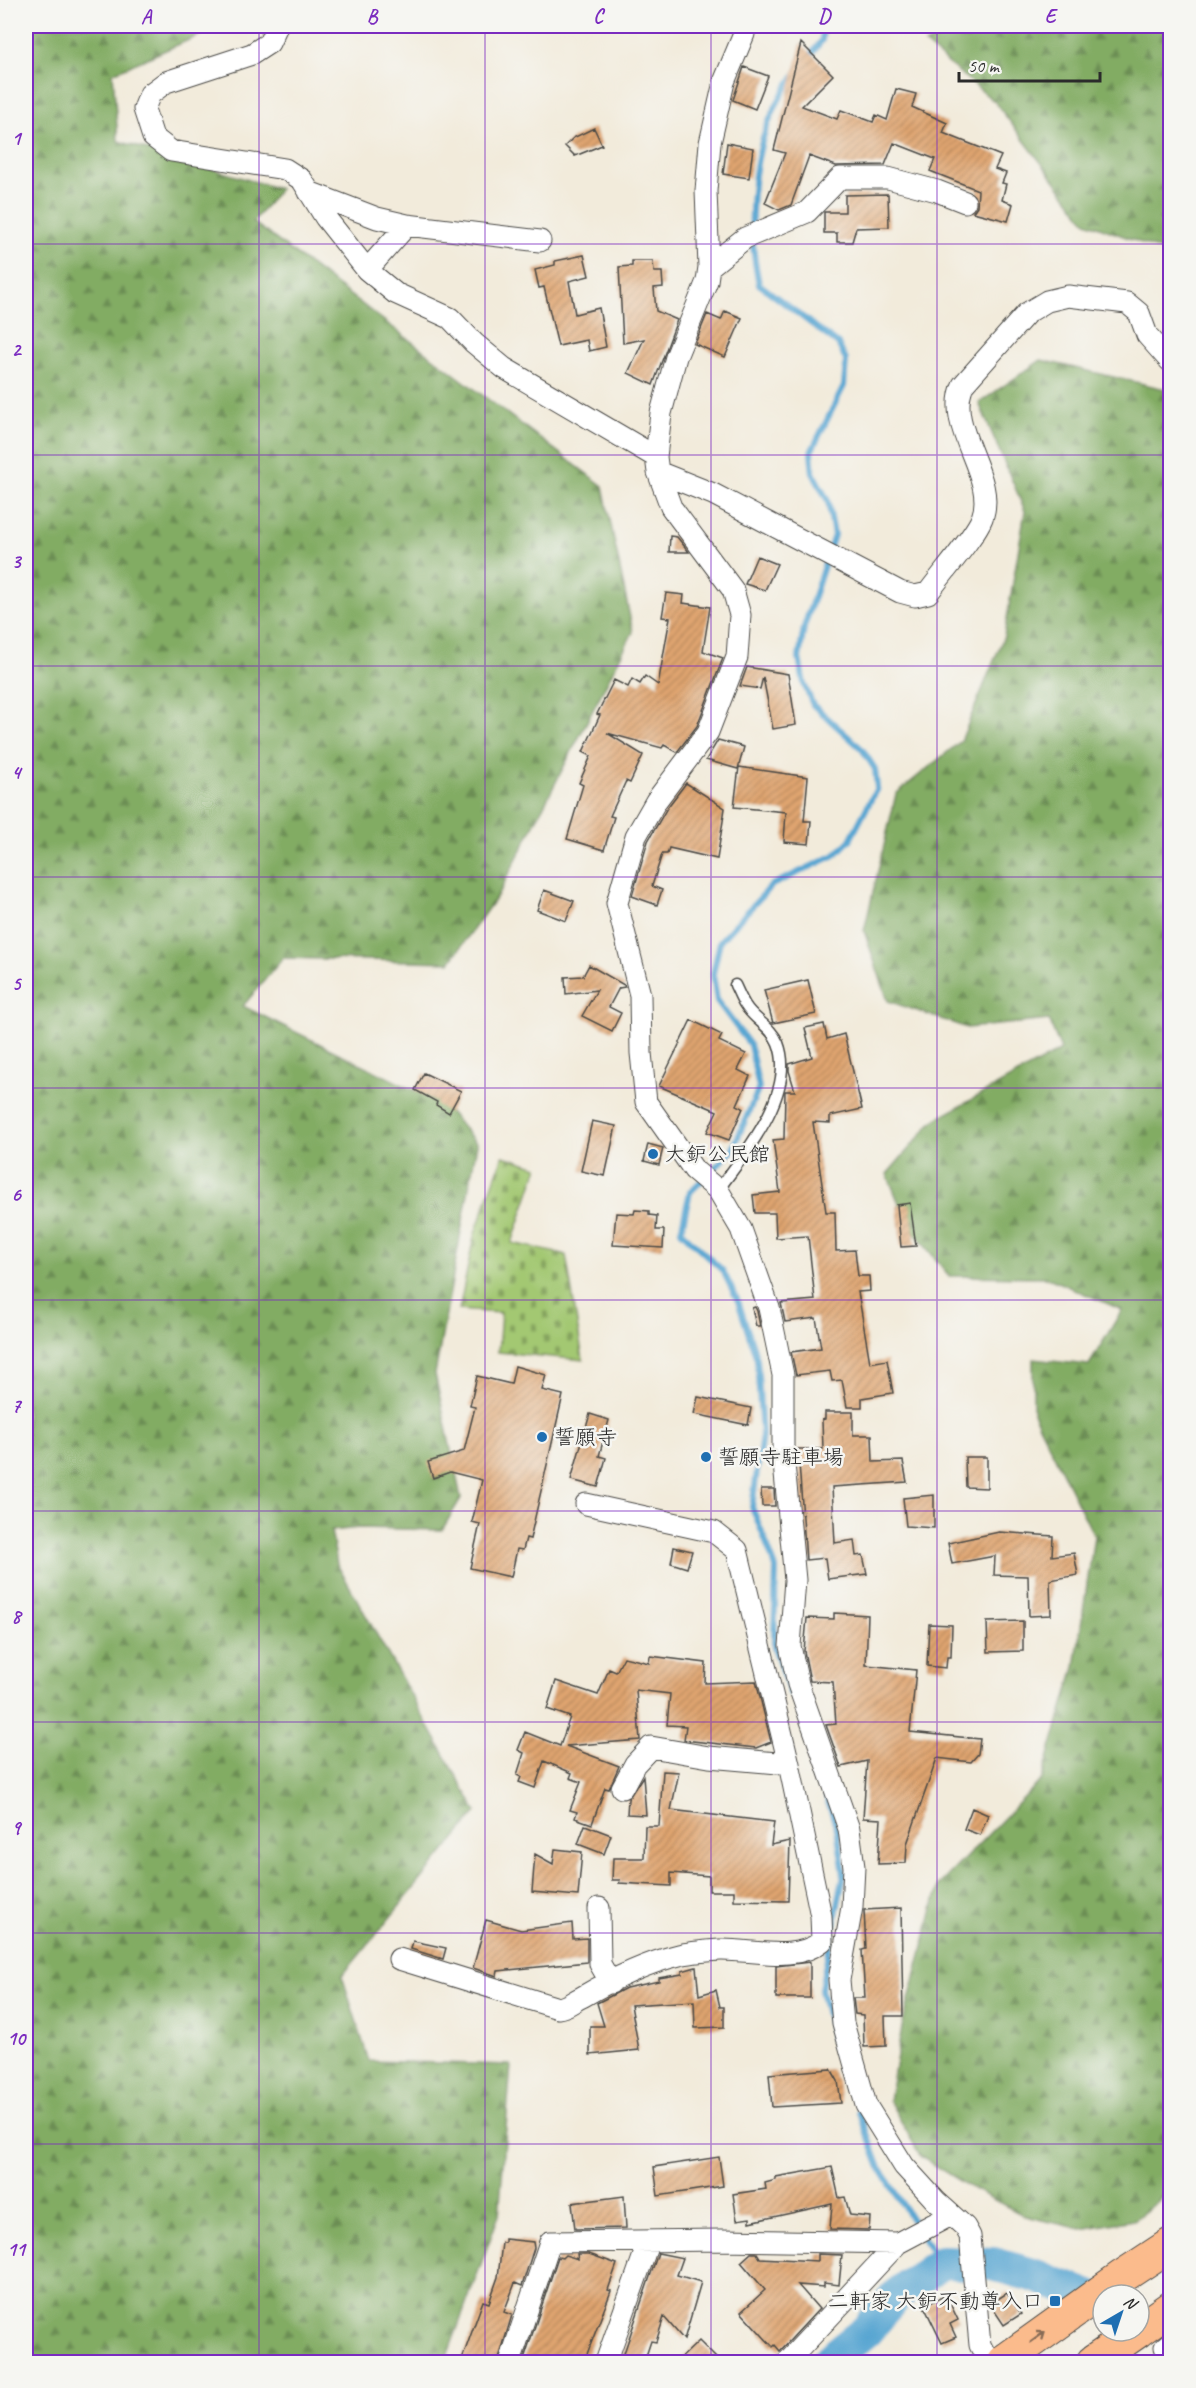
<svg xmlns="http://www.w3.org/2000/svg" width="1196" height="2388" font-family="Caveat,'Klee One',sans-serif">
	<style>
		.forest { fill: url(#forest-firs); stroke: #566c48; stroke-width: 1.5 }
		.cemetery { fill: url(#cemetery-stones); stroke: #677a4e; stroke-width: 1.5 }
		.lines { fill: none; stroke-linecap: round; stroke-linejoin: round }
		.stream { stroke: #59a6d2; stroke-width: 6 }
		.river { stroke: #59a6d2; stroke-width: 34 }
		.building { fill: url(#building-hatch) }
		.lane-casing { stroke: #494845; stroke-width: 13 }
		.street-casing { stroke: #494845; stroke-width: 23 }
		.highway-casing { stroke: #494845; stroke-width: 35 }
		.lane { stroke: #fff; stroke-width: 10 }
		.street { stroke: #fff; stroke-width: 21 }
		.highway { stroke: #fbbb8c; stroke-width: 33 }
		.oneway { stroke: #896c57 }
		.grid { fill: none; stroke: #7b2cbf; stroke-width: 1.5; stroke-opacity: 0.55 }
		.poi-dot { fill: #1f6fb2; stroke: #f6f6f2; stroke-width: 2 }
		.labels { text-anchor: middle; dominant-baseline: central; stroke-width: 5; stroke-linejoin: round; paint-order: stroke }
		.poi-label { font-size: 21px; fill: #2b2b2b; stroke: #f6f6f2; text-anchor: start }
		.neatline { fill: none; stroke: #7b2cbf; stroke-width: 2 }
		.grid-label { font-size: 20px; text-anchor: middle; font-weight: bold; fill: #7b2cbf }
	</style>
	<defs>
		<pattern id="forest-firs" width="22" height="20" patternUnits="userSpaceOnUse" patternTransform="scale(1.5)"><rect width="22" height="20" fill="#82ac64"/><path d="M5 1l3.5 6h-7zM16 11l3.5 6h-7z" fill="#6b8c53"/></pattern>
		<pattern id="cemetery-stones" width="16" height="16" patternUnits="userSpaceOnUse" patternTransform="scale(1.5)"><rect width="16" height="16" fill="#a3c872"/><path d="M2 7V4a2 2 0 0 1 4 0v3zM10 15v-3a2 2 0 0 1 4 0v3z" fill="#85a35e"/></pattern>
		<pattern id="building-hatch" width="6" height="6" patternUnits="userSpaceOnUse" patternTransform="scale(1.5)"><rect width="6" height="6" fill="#dfa46f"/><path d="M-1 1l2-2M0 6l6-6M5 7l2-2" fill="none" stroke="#b5865b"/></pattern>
	</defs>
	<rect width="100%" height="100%" fill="#f6f6f2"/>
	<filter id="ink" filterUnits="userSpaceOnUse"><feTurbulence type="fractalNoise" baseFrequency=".0167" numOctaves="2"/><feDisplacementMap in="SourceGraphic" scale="12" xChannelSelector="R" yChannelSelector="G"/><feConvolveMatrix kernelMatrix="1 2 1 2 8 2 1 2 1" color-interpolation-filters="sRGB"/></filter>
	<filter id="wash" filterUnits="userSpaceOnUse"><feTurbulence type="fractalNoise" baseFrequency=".008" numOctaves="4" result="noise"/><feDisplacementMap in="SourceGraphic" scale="24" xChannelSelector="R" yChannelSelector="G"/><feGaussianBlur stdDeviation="1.35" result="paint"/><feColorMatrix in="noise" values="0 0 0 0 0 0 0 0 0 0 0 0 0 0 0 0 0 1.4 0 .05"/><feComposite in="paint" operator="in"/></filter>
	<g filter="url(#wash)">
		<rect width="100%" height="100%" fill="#f2ebdb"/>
		<path class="forest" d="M26 26H221L113 73 118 141 280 189 253 222 603 486 633 632 499 893 450 962 283 958 243 1006 444 1105 477 1144 435 1374 461 1498 442 1530 359 1528 331 1531 337 1564 477 1812 342 1976 369 2061 511 2065 499 2215 445 2362H26Z
			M962 26H1170V254L1086 222 995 102 925 44Z
			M1041 360 1170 390V2192L1134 2220 1081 2229 1025 2216 966 2185 921 2157 889 2100 902 2027 939 1885 1042 1779 1075 1667 1094 1536 1033 1413V1359L1089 1365 1122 1310 1046 1277 949 1276 907 1223 887 1174 933 1121 1061 1050 1049 1020 967 1028 888 1001 864 931 896 794 961 741 1004 636 1025 511 979 403Z"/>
		<path class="cemetery" d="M503 1156 538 1167 512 1243 566 1255 583 1360 498 1352 501 1313 459 1310 474 1236Z"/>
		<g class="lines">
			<path class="stream" d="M808 59 822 40 823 26
				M790 1693 774 1647 776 1568 752 1507 762 1435 757 1359 738 1301 723 1271 681 1231 690 1192 732 1151 759 1088 750 1045 717 1001 713 974 720 941 772 885 835 855 850 840 877 788 875 769 862 749 813 705 804 684 799 658 804 627 834 535 828 501 813 473 811 452 844 386 846 360 838 344 759 284C744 215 751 131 796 74
				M823 1787 837 1828 844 1874 821 1989 832 2036 852 2091
				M859 2112 880 2168 925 2241 942 2262"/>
			<path class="river" d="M827 2362 866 2331 898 2294 942 2262 993 2264 1033 2275 1103 2302"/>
		</g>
		<g id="blocks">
			<path class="building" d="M801 43 833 75 802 106 837 119 841 110 873 122 876 115 887 120 896 89 916 94 912 107 947 123 943 133 1001 156 995 169 1006 173 1002 183 1006 184 1002 200 1013 204 1008 221 973 212 977 206 978 190 930 171 935 159 894 143 885 165 836 166 809 156 791 205 779 210 765 203 785 153 774 150Z
				M744 67 768 76 755 109 733 100Z
				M594 128 602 145 575 156 565 146 573 138Z
				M727 143 753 148 749 178 723 174Z
				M888 194 889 227 856 228 852 242H837V233H824V212H845V195Z
				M584 255 589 276 569 281 575 314 599 308 606 347 589 351 587 340 558 346 544 287 539 288 535 270 555 265V261Z
				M632 261H653L654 272H662L663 287 654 288 656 311 677 320 653 385 628 373 644 339 623 343 619 267 632 266Z
				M725 311 742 318 725 357 695 344 707 314 721 320Z
				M670 536 677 537 689 552H669Z
				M757 556 777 564 765 590 745 584Z
				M666 593 684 595 683 603 710 607 703 651 723 658 697 726 677 752 664 745 662 748 607 733 643 755 630 783 626 781 610 816 614 817 604 850 567 839 583 785 579 783 591 756 583 752 600 715 597 714 614 680 628 687 632 679 640 684 645 676 658 685 670 618 662 617Z
				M747 667 788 674 796 725 773 729 763 677 760 689 740 686Z
				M718 740 744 747 738 769 706 760Z
				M739 767 808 777 804 821H811L809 844 784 842 786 812 734 807Z
				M686 783 725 808 717 859 669 848 667 854H662L652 886 662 890 657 905 632 896 648 841 667 808Z
				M544 890 574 901 566 921 537 910Z
				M589 965 624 985 625 987 619 988 609 1007 621 1013 612 1031 582 1016 597 990 566 994 565 977 583 976Z
				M808 980 816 1014 773 1023 764 990Z
				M691 1020 722 1035 719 1041 746 1054 738 1070 750 1076 737 1105 743 1108 729 1140 707 1132 717 1111 659 1086Z
				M824 1024 827 1039 844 1034 862 1109 830 1116V1123L813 1122 826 1212H835L836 1251 855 1250 858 1276H869L870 1291 858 1292 870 1363 887 1360 893 1393 862 1398V1407H847L842 1380 832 1381 830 1371 796 1375 791 1352 821 1348 816 1318 785 1322 781 1303 815 1300 808 1236 776 1238 775 1213H755L753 1195 780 1192 773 1140 784 1139 785 1091H795L789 1071V1064L812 1057 805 1028Z
				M424 1073 461 1091 449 1113 436 1105 437 1102 415 1090Z
				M592 1121 616 1126 605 1176 581 1171Z
				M648 1144 663 1148 659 1165 644 1161Z
				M910 1203 916 1246 901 1247 897 1205Z
				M635 1210 649 1211V1215L657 1216 656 1230H664L663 1248 613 1245 616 1213 634 1214Z
				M755 1307 757 1311 760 1326H756L752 1308Z
				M515 1366 546 1375 542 1390 563 1395 530 1539 526 1538 523 1550 517 1549 511 1577 470 1568 480 1524 472 1522 482 1480 450 1472 433 1478 428 1462 464 1451 475 1407 470 1406 477 1376 511 1384Z
				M698 1397 751 1408 748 1425 694 1414Z
				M825 1412H853V1435H872L873 1462 903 1461 907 1482 832 1487 835 1543 854 1540 856 1556 863 1555 867 1574 828 1579 825 1558 806 1560 798 1449H823L822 1420 825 1419Z
				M590 1414 609 1420 599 1456 606 1458 598 1487 571 1480Z
				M965 1457H987V1488L966 1487Z
				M761 1489H774L775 1506H762Z
				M934 1495V1528L906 1526 903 1498Z
				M999 1532 1053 1536 1052 1556 1074 1553 1078 1575 1050 1580 1051 1615 1029 1616 1028 1576 994 1575 995 1556 952 1564 948 1543Z
				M674 1547 692 1551 687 1568 671 1563Z
				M834 1613 868 1615 866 1665 916 1670 910 1732 980 1739 978 1754 971 1762 937 1758 907 1844 906 1863 878 1864 881 1819 863 1818 867 1761 841 1767 826 1725 836 1724 833 1682 810 1681 804 1651 807 1618 834 1619Z
				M1023 1621V1651L988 1652 987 1622Z
				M929 1624 952 1625 951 1657H947L946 1668 927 1666Z
				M650 1656 706 1663 705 1683 756 1681 771 1742 756 1748 684 1740 686 1726 667 1725 670 1694 636 1690 640 1740 566 1746 619 1766 609 1789 605 1788 592 1824 575 1818 577 1812 570 1810 581 1782 570 1778 572 1773 544 1761 535 1788 519 1782 521 1777 517 1775 524 1753 518 1750 525 1732 560 1746 570 1717 547 1709 556 1681 598 1695 609 1669 616 1672 624 1657 649 1663Z
				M663 1771 679 1772 671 1810 774 1822 771 1845 790 1841 788 1901 734 1900V1891H709V1876L671 1873V1886L619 1883 620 1880H612L613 1858H644L645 1826H659Z
				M643 1776 646 1815 627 1814 628 1799Z
				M972 1808 988 1815 980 1835 964 1829Z
				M585 1825 611 1835 604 1854 578 1844Z
				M555 1849 582 1852 578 1896 532 1892 535 1854 553 1864Z
				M901 1908 903 2016H885L886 2046 864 2047 863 2015 855 2014 853 1998H865L862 1950 866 1949 864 1910Z
				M486 1920 521 1930 572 1923 573 1939 587 1938V1962L498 1971 497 1976 473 1968Z
				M413 1941 446 1948 443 1959 411 1949Z
				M810 1962V1998H776V1966Z
				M696 1967 699 1995 716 1990 720 2007H724V2027L695 2028 694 2001 631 2005 639 2050 590 2055V2026H604L597 2003 626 1988 659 1981V1978L682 1974V1971Z
				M831 2069 838 2081 841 2103 772 2107 769 2074Z
				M719 2157 723 2186 658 2196 654 2167Z
				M832 2167 839 2198 845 2197 850 2215 870 2217 869 2230 830 2229 832 2204 750 2222V2218L737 2220 733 2194 766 2189 765 2183 776 2180V2177Z
				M624 2196 626 2228 575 2229 572 2203Z
				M505 2239 533 2242 534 2248 522 2286 515 2283 504 2312 512 2315 498 2362H461L483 2301 489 2303 498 2277 502 2243H505Z
				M658 2253 683 2258 677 2275 701 2282 684 2340 664 2317 656 2342 651 2341 644 2362H621Z
				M751 2253H757L760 2258 818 2261V2254L842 2255 839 2285 824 2283V2287L798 2285 819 2309 780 2351 775 2345 773 2347 741 2312 765 2290 741 2262Z
				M577 2254H589L617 2264 608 2290 611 2291 584 2362H523L558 2257 562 2258 565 2255 578 2259Z
				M1007 2293 1021 2314 1004 2325 990 2304Z
				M946 2295 958 2320 950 2324 956 2337 942 2343 924 2306Z
				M699 2341 720 2362H677Z"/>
		</g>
	</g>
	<g filter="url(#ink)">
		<use href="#blocks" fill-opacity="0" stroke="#494845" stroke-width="1.5"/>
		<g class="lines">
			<defs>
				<path id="lane" d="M718 1190C745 1154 797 1091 778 1043 771 1026 754 1020 745 1005 741 999 738 991 735 985"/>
				<path id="street" d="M277 26 269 43 252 54 166 82 150 94 144 109 153 137 171 151 285 169 302 180 325 217 367 270 395 293 450 318 474 343 504 368 656 457
					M744 26V34L724 82 710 143 706 191 709 267 707 281 676 357 661 413 656 457 658 472 671 507 733 590 740 615 737 657 708 732 656 801 636 836 617 903 640 995 641 1053 646 1102 694 1170 718 1190 741 1229 769 1308 783 1375V1453L795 1580 790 1646 798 1684 849 1829 854 1867 852 1907 839 1980 843 2023 866 2105 904 2166 936 2201 965 2227 970 2236 980 2345 989 2362
					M309 192 377 218 407 225 540 241
					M709 267 745 238 807 212 840 178H888L937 191 965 202
					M367 270 407 225
					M658 472 713 494 900 592 915 596 928 593C941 575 975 536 982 518 998 477 944 428 963 385L1027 313 1047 301 1068 296 1127 303 1139 313 1147 335 1170 361
					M622 1788 635 1764 651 1747 709 1757 789 1764
					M599 1908 600 1964 611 1983
					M399 1959 558 2008C568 2007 573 2001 582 1997 611 1980 646 1963 679 1955 691 1952 707 1951 720 1950 751 1949 796 1963 822 1941L821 1916 789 1764 737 1550 714 1532 586 1504
					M1170 2343 1165 2347 1170 2357
					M510 2362 550 2242 721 2240 898 2243
					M606 2362 649 2241
					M787 2362 898 2243 951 2215"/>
				<path id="highway" d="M1139 2330 1170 2308
					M1003 2362 1123 2276 1170 2245
					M1093 2362 1138 2331"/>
			</defs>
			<use href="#lane" class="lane-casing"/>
			<use href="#street" class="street-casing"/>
			<use href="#highway" class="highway-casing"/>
			<use href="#lane" class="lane"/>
			<use href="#street" class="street"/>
			<use href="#highway" class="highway"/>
		</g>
		<defs><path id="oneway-shaft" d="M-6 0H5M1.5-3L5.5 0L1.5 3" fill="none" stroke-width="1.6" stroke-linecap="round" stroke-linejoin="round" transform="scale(1.5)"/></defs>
		<use class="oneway" href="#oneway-shaft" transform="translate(1038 2337) rotate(-36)"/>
	</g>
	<path class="grid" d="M259 26V2362M485 26V2362M711 26V2362M937 26V2362M26 244H1170M26 455H1170M26 666H1170M26 877H1170M26 1088H1170M26 1300H1170M26 1511H1170M26 1722H1170M26 1933H1170M26 2144H1170"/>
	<g class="poi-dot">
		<circle cx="653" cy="1154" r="6"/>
		<circle cx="542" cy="1437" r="6"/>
		<circle cx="706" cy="1457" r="6"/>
		<rect x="1049" y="2295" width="12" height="12" rx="3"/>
	</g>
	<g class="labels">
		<g class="poi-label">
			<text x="665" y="1154">大鈩公民館</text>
			<text x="554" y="1437">誓願寺</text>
			<text x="718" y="1457">誓願寺駐車場</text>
			<text x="1043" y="2301" text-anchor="end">二軒家 大鈩不動尊入口</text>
		</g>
	</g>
	<rect width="1196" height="2388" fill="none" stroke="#f6f6f2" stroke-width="66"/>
	<g transform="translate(1121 2313) rotate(39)"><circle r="28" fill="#f6f6f2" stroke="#a5a5a2" stroke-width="1.5"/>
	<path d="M0-4.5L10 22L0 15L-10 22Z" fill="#1f6fb2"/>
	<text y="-9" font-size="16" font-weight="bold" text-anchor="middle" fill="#2b2b2b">N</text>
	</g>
	<path d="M959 72v9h141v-9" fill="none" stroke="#2b2b2b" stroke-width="3"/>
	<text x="968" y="72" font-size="18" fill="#2b2b2b" stroke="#f6f6f2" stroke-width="4.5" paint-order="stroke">50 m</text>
	<rect x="33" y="33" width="1130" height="2322" class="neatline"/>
	<g class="grid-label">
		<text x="146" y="23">A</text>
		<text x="372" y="23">B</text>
		<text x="598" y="23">C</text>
		<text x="824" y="23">D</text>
		<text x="1050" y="23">E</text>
		<text x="16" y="145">1</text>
		<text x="16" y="356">2</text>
		<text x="16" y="568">3</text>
		<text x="16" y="779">4</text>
		<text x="16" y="990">5</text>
		<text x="16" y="1201">6</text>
		<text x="16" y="1412">7</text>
		<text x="16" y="1623">8</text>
		<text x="16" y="1834">9</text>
		<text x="16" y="2045">10</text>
		<text x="16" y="2256">11</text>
	</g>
</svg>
